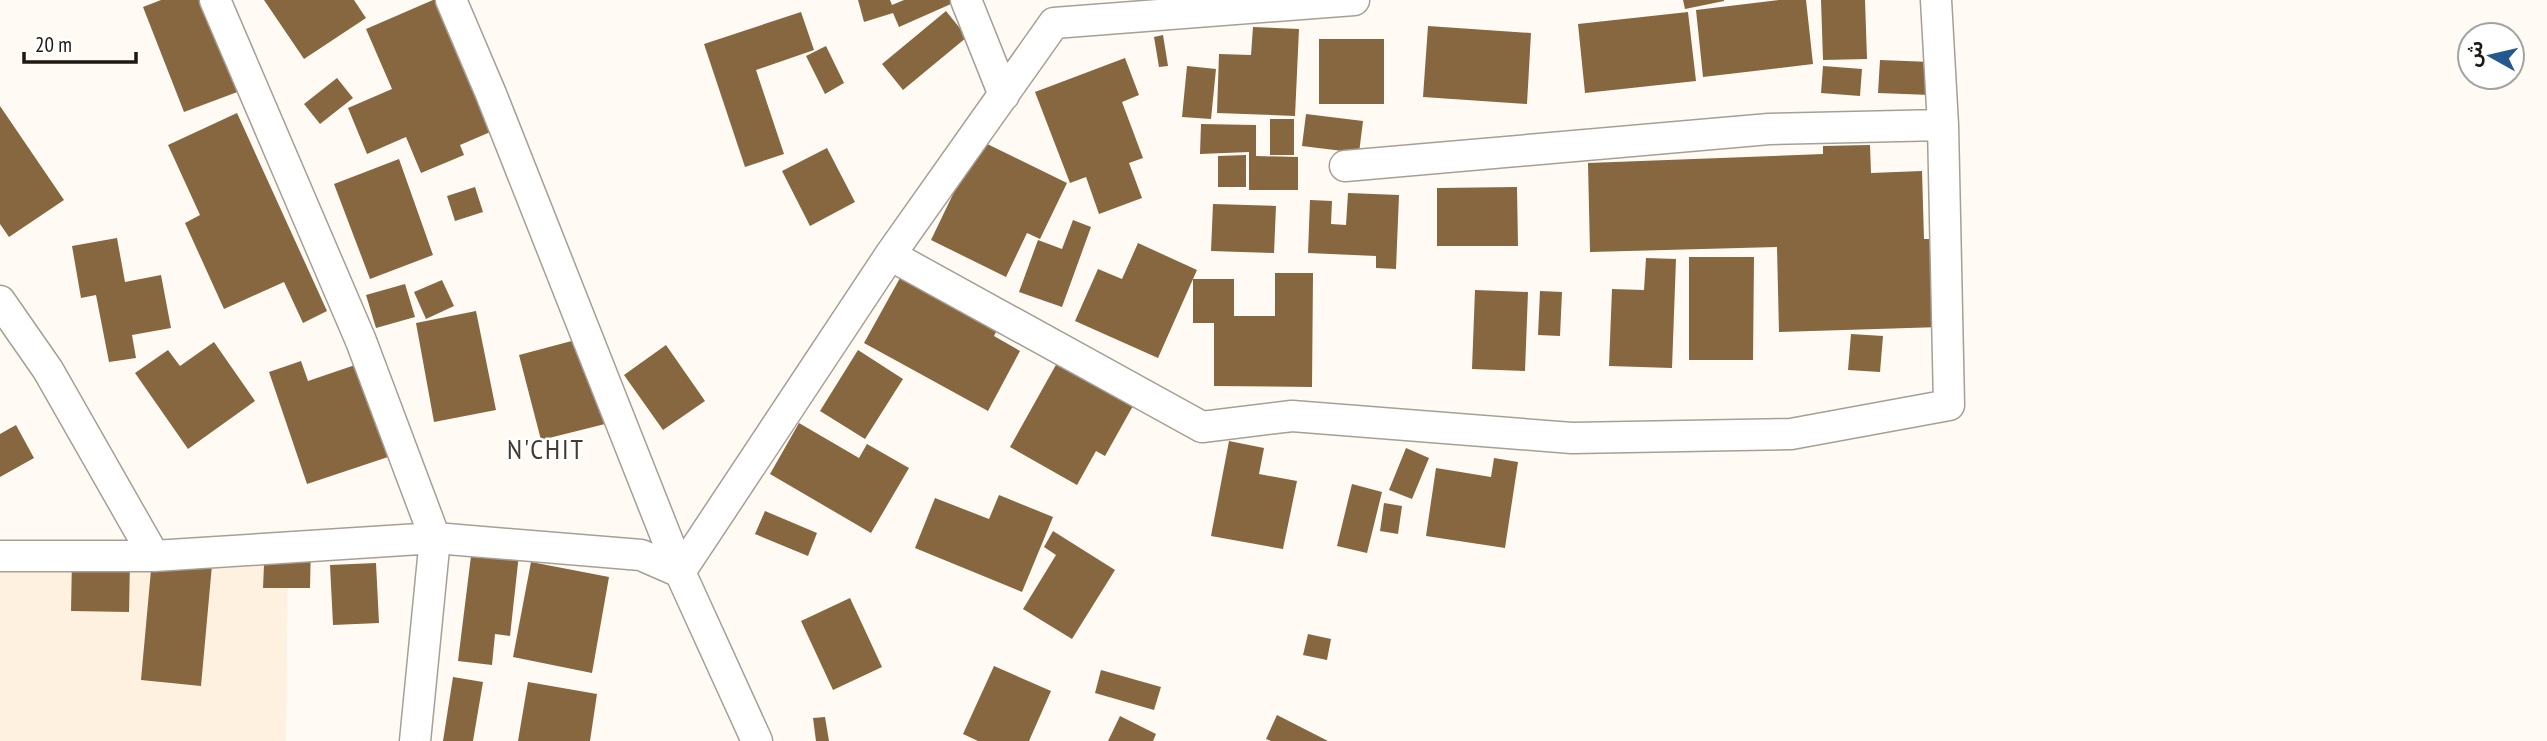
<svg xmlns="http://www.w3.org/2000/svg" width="2547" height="741" font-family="'PT Sans Narrow','Noto Sans Arabic',sans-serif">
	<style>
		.built { fill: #fff1e0 }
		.building { fill: #866740 }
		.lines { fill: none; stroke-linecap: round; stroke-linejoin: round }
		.minor-casing { stroke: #a79f95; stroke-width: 33 }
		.minor { stroke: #fff; stroke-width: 30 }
		.labels { text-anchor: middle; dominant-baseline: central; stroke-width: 5; stroke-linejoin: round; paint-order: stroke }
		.quarter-label { font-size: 28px; letter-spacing: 2px; fill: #423b33; stroke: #fff }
	</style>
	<rect width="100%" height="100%" fill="#fffaf3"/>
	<path class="built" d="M0 550 288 552 286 741H0Z"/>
	<path class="building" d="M161 0H205L240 91 184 112 143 7Z
		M264 0H354L366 18 304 59Z
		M433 0H440L495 130 460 145 464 155 421 173 406 137 367 154 348 108 392 89 366 29Z
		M858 0H890L892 5 904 0H960L899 27 893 13 864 22Z
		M1683 0H1724V1L1685 9Z
		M1779 0H1806L1813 64 1703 77 1696 10Z
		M1821 0H1865L1867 59 1823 60Z
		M946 11 967 37 903 90 882 64Z
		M801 12 814 50 756 70 784 154 745 167 704 44Z
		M1688 12 1696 81 1585 93 1578 24Z
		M1428 26 1531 33 1527 104 1423 97Z
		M1253 27 1299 29 1295 116 1217 113 1219 54 1251 55Z
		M1163 35 1168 66 1159 67 1154 37Z
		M1319 39H1384V104H1319Z
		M826 46 844 83 825 94 806 56Z
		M1125 58 1139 95 1122 102 1143 158 1129 163 1142 198 1099 214 1086 177 1070 183 1035 92Z
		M1880 60 1931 62 1930 95 1878 93Z
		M1187 66 1216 69 1211 119 1182 117Z
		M1823 66 1862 69 1860 96 1821 93Z
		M337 78 353 98 320 124 304 104Z
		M0 106 64 200 9 237 0 224Z
		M237 113 327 311 303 323 284 282 224 309 185 223 200 215 168 145Z
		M1306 114 1363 121 1359 153 1302 146Z
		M1270 119H1294V155H1270Z
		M1201 124 1256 125V156L1298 157V190H1249V152L1200 154Z
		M979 140 1067 183 1040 239 1027 233 1006 277 931 240Z
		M1870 145 1871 173 1922 171 1924 239H1939L1941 327 1779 332 1777 247 1590 252 1588 163 1823 154V146Z
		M827 148 855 202 810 226 782 171Z
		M1246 155V187H1218V156Z
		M399 159 433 255 370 279 334 184Z
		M475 187 483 212 455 221 447 196Z
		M1517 187 1518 246H1437V188Z
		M1348 193 1399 195 1396 269 1376 268V256L1308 253 1310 200 1332 201 1331 224 1346 225Z
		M1213 204 1276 206 1274 253 1211 251Z
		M1073 220 1091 227 1062 307 1019 292 1038 240 1062 249Z
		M117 238 125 282 161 275 171 328 132 335 136 358 109 362 96 295 81 298 72 246Z
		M1138 243 1197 270 1158 358 1075 321 1098 269 1122 279Z
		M1689 257H1754L1753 360H1689Z
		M1646 258 1676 259 1672 368 1609 366 1612 289 1644 290Z
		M905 269 1001 322 994 336 1020 351 988 411 864 343Z
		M1275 273H1313L1312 387 1214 386V323H1193V279H1234V316H1275Z
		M442 280 454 306 426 319 414 292Z
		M405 284 415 317 376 328 366 295Z
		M1475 290 1528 292 1525 371 1472 369Z
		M1540 291 1562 292 1560 336 1538 335Z
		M476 311 496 410 434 422 416 323Z
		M1851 334 1883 336 1880 372 1848 370Z
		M583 338 605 424 541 440 519 355Z
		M214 342 255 401 188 449 135 373 168 350 180 366Z
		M666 345 705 401 663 430 624 375Z
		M858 350 903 379 865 439 820 411Z
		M1062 354 1138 397 1105 456 1096 451 1077 485 1010 447Z
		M301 361 308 381 358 364 388 457 307 484 269 372Z
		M799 423 859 458 867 444 909 468 871 533 770 474Z
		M16 425 34 458 0 477V434Z
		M1229 441 1264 448 1259 474 1297 481 1283 549 1211 536Z
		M1406 448 1429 458 1412 499 1389 490Z
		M1494 458 1518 462 1505 548 1426 536 1436 468 1491 477Z
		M1352 484 1382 492 1367 553 1337 546Z
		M999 495 1053 517 1022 592 915 548 935 498 989 519Z
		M1384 503 1402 506 1398 534 1380 531Z
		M765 511 817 533 808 556 755 534Z
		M1053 531 1115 570 1072 639 1023 609 1056 555 1044 547Z
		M265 542 311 543 310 588H263Z
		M472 548 519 554 510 636 495 634 492 665 458 661Z
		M72 558 130 560 129 612 71 611Z
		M152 559 212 565 201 686 141 680Z
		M531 562 609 577 592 673 513 657Z
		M376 563 379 623 333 625 330 565Z
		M850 598 882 667 833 690 801 621Z
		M1308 634 1331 639 1327 660 1303 655Z
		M994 666 1051 691 1029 741H978L963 734Z
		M1101 670 1161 687 1154 710 1095 693Z
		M453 677 483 682 473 741H443Z
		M528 682 597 694 590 741H518Z
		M1277 715 1328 741H1271L1266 739Z
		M1120 716 1156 734 1153 741H1108Z
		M825 717 829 741H816L813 718Z"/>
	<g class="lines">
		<defs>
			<path id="minor" d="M215 0 361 341 435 538 415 741
				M451 0 491 94 680 572 757 741
				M966 0 1004 95
				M1345 166 1769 129 1943 125
				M890 255 1202 427 1292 416 1572 438 1791 434 1949 405 1943 125 1936 0
				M0 301 48 370 154 556
				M0 556H154L435 538 641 555 680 572 890 255 1054 23 1354 0"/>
		</defs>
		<use href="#minor" class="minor-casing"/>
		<use href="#minor" class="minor"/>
	</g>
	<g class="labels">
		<g class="quarter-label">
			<text x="546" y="448">N'CHIT</text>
		</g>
	</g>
	<g transform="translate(2491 56) rotate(278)"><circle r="33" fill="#ffffff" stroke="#a5a3a2" stroke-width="2"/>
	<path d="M0-5L12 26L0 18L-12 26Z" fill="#245890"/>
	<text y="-10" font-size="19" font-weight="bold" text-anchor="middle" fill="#1d1a16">ش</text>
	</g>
	<path d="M24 52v10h112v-10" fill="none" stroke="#1d1a16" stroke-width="3.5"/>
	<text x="35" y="52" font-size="21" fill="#1d1a16" stroke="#ffffff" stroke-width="5" paint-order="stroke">20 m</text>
</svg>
